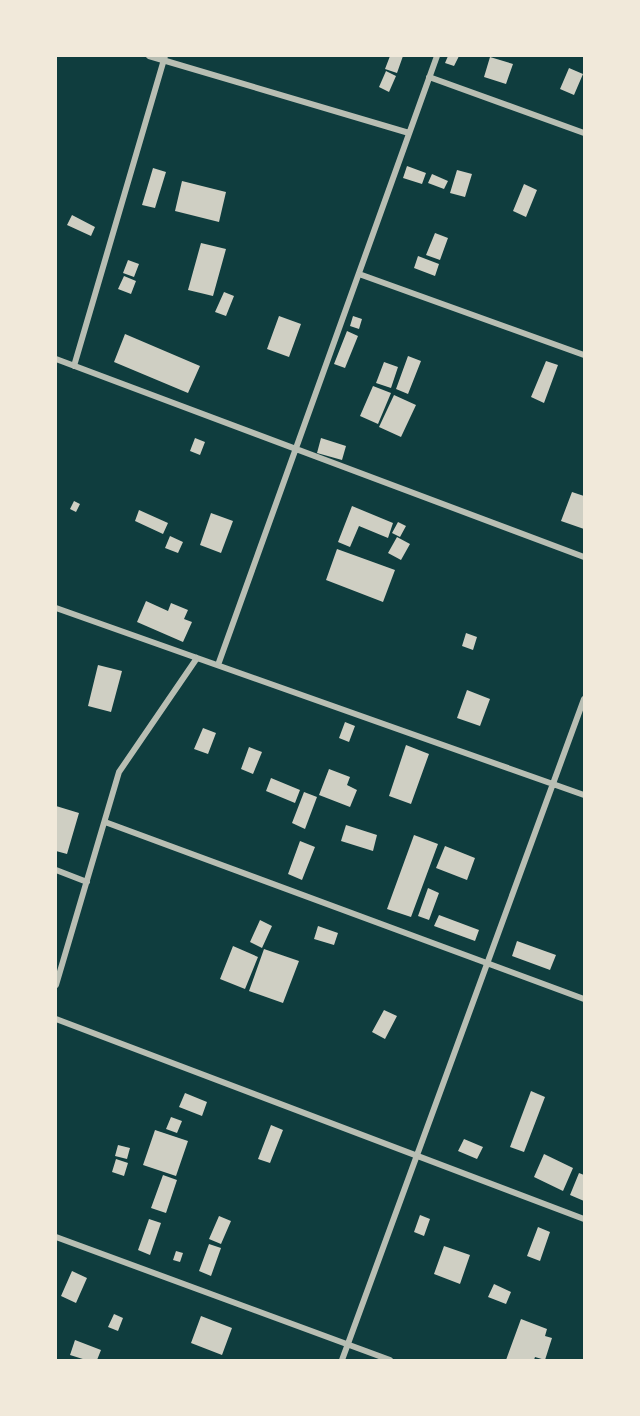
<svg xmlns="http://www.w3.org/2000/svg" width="640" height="1416" font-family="'Space Grotesk',sans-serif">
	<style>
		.building { fill: #cfcfc3 }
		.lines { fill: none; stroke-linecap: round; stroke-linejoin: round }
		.minor { stroke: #b8beb3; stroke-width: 6 }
	</style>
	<rect width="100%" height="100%" fill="#0f3d3e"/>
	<path class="building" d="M390 56H403L397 73 385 69Z
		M448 56H459L454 66 445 63Z
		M490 57 513 64 506 84 484 77Z
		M569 68 583 74 574 95 560 89Z
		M386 71 396 76 389 92 379 87Z
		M407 166 426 173 422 184 403 178Z
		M153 168 166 172 155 208 142 205Z
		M457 170 472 174 465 197 450 193Z
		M432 174 448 181 444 189 428 183Z
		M182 181 226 192 219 222 175 211Z
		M524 184 537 190 526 217 513 211Z
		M72 215 95 227 91 236 67 225Z
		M435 233 448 238 440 260 426 255Z
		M201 243 226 249 213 296 188 290Z
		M418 256 439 264 435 276 414 268Z
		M128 260 139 264 134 277 123 273Z
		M124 276 136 281 131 294 118 289Z
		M224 292 234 296 226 316 215 312Z
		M279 316 301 324 289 357 267 349Z
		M353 316 362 319 359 329 350 326Z
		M347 331 358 336 345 368 334 364Z
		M125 334 200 366 188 393 114 362Z
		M408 356 421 361 408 394 396 389Z
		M546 361 558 365 544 403 531 397Z
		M384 362 398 367 391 388 376 383Z
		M373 386 391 393 378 424 360 416Z
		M394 395 416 405 401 437 379 427Z
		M195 438 205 442 200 455 190 451Z
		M321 438 346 446 342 460 317 453Z
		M572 492 584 496V529L561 521Z
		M74 501 80 504 76 512 70 509Z
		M352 506 393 523 388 538 359 526 350 547 338 542Z
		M139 510 168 523 163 534 135 521Z
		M211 513 233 521 221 553 200 545Z
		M398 522 406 526 400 537 392 533Z
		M170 536 183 542 178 553 165 548Z
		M397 537 410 544 401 560 388 553Z
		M337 549 395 570 383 602 326 580Z
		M146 601 168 611 171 603 188 610 184 619 192 622 183 642 137 622Z
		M466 633 477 637 473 650 462 646Z
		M98 665 122 671 111 712 88 706Z
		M467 690 490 699 480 726 457 718Z
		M345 722 355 726 349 742 339 738Z
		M203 728 216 733 208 754 194 749Z
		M406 745 429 754 411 804 389 796Z
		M249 747 262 752 253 774 241 769Z
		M329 769 350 777 347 785 357 790 350 807 319 795Z
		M271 778 300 790 295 803 266 791Z
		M304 792 317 797 305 829 292 823Z
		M56 806 79 813 67 854 56 851Z
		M346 825 377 835 373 851 341 841Z
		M414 835 438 844 411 917 387 909Z
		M300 841 315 847 302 880 288 874Z
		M445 846 475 858 467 880 436 868Z
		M428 888 439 893 429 920 418 916Z
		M439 915 479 930 475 941 434 926Z
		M260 920 272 926 262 948 250 942Z
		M318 926 338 933 334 945 314 939Z
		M517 941 556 955 550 970 512 956Z
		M233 946 258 957 245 989 220 979Z
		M264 949 299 961 283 1003 249 991Z
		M384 1010 397 1016 385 1039 372 1032Z
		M531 1091 545 1097 524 1152 510 1147Z
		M185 1093 207 1102 202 1116 179 1107Z
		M171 1117 182 1121 177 1133 166 1129Z
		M271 1125 283 1130 270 1163 258 1159Z
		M155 1130 188 1141 176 1176 143 1165Z
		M464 1139 483 1147 477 1159 458 1151Z
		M118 1145 130 1148 127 1159 115 1156Z
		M544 1154 573 1168 563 1191 534 1177Z
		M116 1159 128 1163 124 1176 112 1172Z
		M579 1173 584 1175V1201L570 1195Z
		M163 1175 177 1180 166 1213 151 1208Z
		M420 1215 430 1219 424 1236 414 1232Z
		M219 1216 231 1221 221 1244 209 1239Z
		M149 1219 161 1223 150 1255 138 1250Z
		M538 1227 550 1232 540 1261 527 1256Z
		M209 1244 221 1248 211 1276 199 1271Z
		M444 1246 470 1255 460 1284 434 1274Z
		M176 1251 183 1253 180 1262 173 1260Z
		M72 1271 87 1278 76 1303 61 1296Z
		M494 1284 511 1292 506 1304 488 1297Z
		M114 1314 123 1318 118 1331 108 1327Z
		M201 1316 232 1328 222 1355 191 1343Z
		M521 1319 547 1329 545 1336 552 1338 545 1360 535 1357 534 1360H506Z
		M75 1340 101 1350 97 1360H86L70 1355Z"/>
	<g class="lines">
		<path class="minor" d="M149 56 409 133
			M429 77 584 133
			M359 274 584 355
			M56 359 584 557
			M74 366 165 56
			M56 608 584 795
			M218 665 437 56
			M105 822 584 999
			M56 870 87 882
			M56 985 119 772 197 658
			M56 1019 584 1219
			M56 1237 390 1360
			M342 1360 584 699"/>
	</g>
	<rect width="640" height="1416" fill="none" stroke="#f1e9da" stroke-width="114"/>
</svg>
